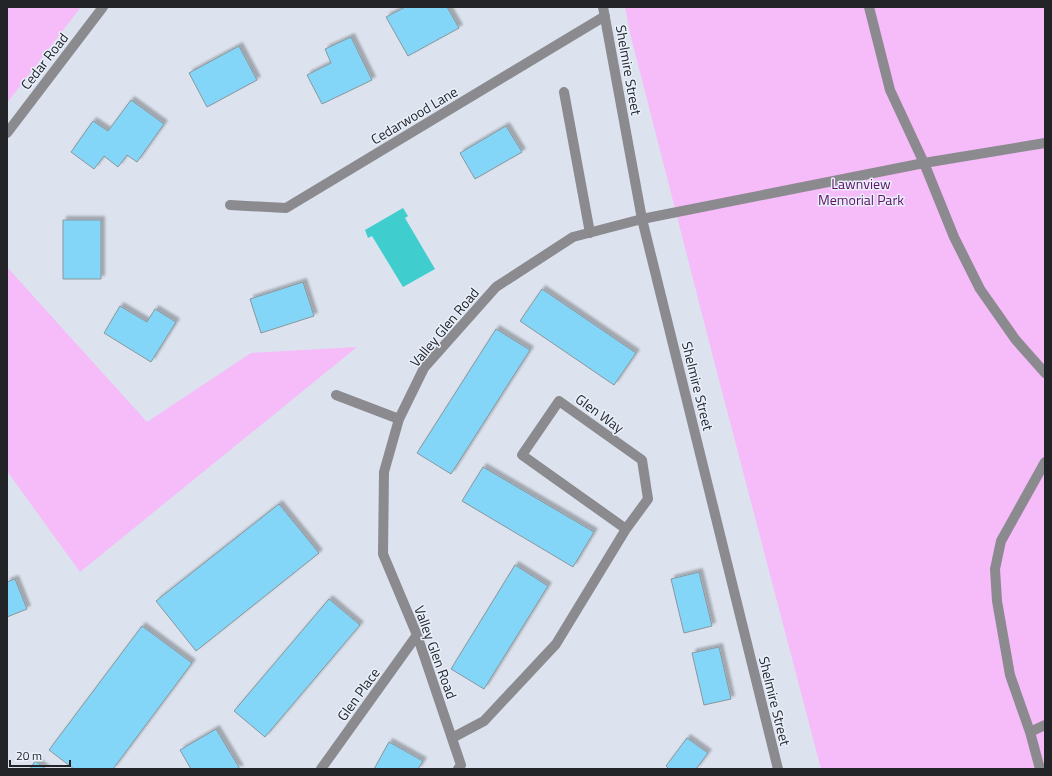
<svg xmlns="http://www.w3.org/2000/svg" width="1052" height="776" font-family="'Titillium Web',sans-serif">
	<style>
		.green { fill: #f6bbf9 }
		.water { fill: #40cdcd }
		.building { fill: #84d6f9; stroke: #8a969c; filter: url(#shadow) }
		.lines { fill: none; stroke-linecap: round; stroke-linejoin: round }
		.minor { stroke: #8b8a8f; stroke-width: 10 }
		.labels { text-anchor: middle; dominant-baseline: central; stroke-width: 3; stroke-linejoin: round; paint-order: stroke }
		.street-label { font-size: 14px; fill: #222428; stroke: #e9f0fb }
		.park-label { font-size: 14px; fill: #601366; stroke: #e9f0fb }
	</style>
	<defs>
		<filter id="shadow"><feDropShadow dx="3.5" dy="-3.5" stdDeviation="1" flood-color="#0004"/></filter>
	</defs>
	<rect width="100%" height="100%" fill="#dce3ee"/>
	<path class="green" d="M7 7H81L7 103Z
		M625 7H1045V769H821L713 357 630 33Z
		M7 267 147 422 251 353 357 347 80 572 7 471Z"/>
	<path class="water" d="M403 208 408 216 405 218 435 269 403 287 372 236 368 238 365 230Z"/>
	<path class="building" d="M405 7H447L459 28 408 56 386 17Z
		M351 37 372 80 322 104 307 75 331 63 325 49Z
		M239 46 257 80 207 107 189 73Z
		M131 100 164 124 137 162 127 155 118 167 104 156 94 169 71 152 93 121 108 131Z
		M506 126 522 152 475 179 460 153Z
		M63 220H101V279H63Z
		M303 282 314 316 261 333 250 299Z
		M542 289 636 353 614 385 520 321Z
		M120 306 147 322 155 309 176 322 151 362 104 333Z
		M496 329 530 350 451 474 417 453Z
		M483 467 594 532 573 567 462 501Z
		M279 504 319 553 196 651 156 601Z
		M515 565 548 586 484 689 451 669Z
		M699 572 712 626 684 633 671 579Z
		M15 579 27 609 7 617V582Z
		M329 599 360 625 265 737 234 711Z
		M142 626 192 663 113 769H74L49 750Z
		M719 647 731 699 704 705 692 653Z
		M216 729 240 769H191L180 750Z
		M687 738 708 753 696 769H669L666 766Z
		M389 742 423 761 418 769H374Z
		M35 761 46 769H30Z"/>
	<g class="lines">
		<path class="minor" d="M603 7 642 219 778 769
			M869 7 890 90 924 163 954 237 980 289 1015 339 1045 373
			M564 92 590 233
			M7 133 103 7
			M230 205 286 208 605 16
			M336 395 399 419
			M1030 732 1045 725
			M452 738 484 721 556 644 626 529 648 499 642 460 559 401 522 455 626 529
			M321 769 417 635
			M458 769 461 765 417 635 383 554 384 472 399 419 424 368 496 287 573 237 642 219 924 163 1045 143
			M1040 769 1030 732 1010 675 997 601 995 569 1001 541 1045 462"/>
	</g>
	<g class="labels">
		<g class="street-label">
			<text transform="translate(44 61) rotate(-52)">Cedar Road</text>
			<text transform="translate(629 70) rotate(80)">Shelmire Street</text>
			<text transform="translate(414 115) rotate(-31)">Cedarwood Lane</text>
			<text transform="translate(444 327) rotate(-50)">Valley Glen Road</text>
			<text transform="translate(698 386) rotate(76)">Shelmire Street</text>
			<text transform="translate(600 413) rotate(36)">Glen Way</text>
			<text transform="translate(436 652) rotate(70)">Valley Glen Road</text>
			<text transform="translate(358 694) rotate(-54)">Glen Place</text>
			<text transform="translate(775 701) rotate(76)">Shelmire Street</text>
		</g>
		<g class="park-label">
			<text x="861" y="183">Lawnview<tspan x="861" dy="16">Memorial Park</tspan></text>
		</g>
	</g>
	<rect width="1052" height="776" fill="none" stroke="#222428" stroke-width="16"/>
	<path d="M10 760v6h60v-6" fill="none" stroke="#222428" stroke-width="2"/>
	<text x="16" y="760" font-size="12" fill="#222428" stroke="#e9f0fb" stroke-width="3" paint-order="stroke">20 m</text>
</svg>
